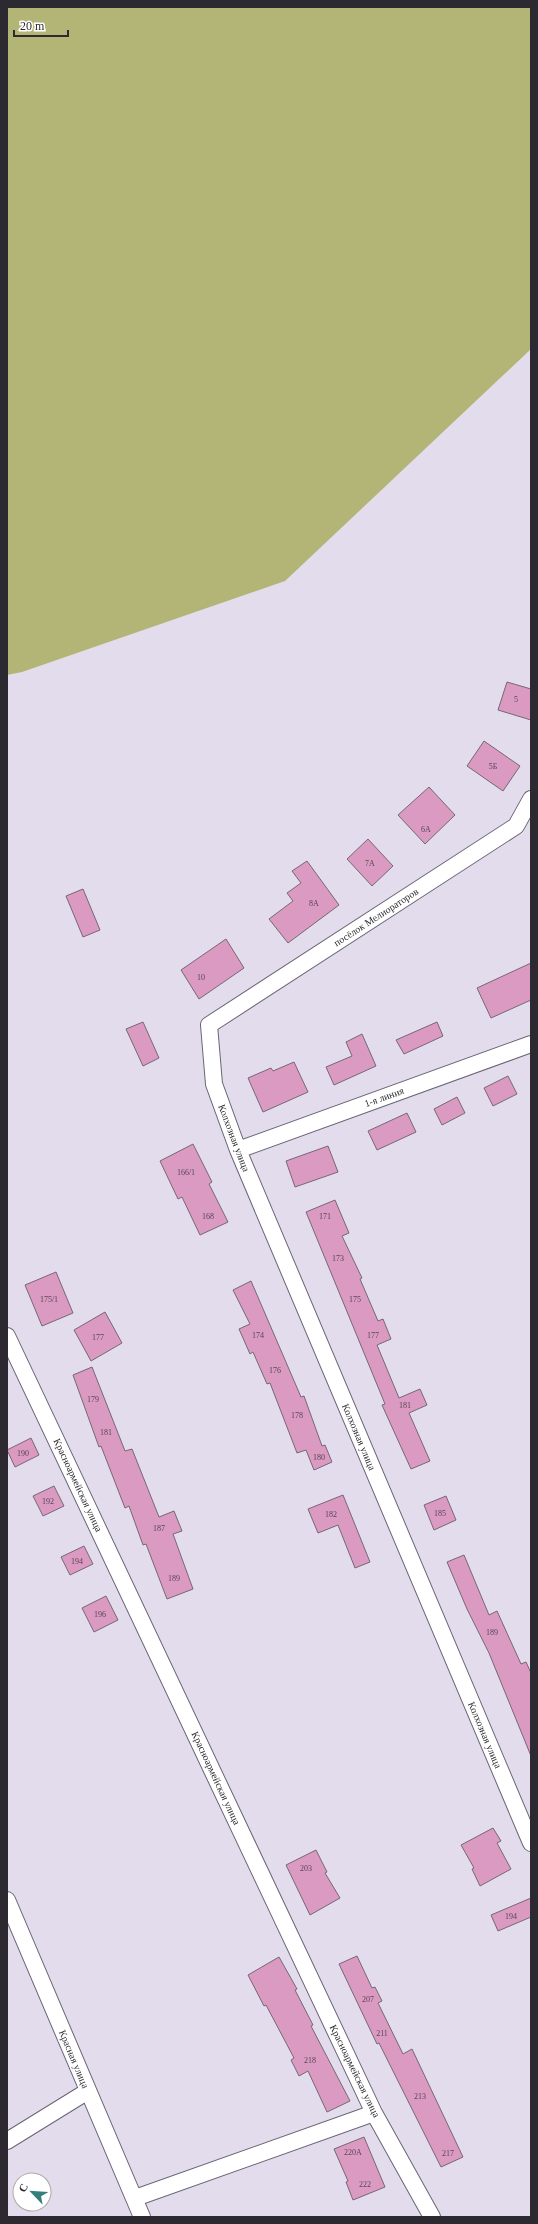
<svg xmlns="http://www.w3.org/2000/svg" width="538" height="2224" font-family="Georgia,serif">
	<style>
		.green { fill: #b2b575 }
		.building { fill: #da9ac2; stroke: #766870 }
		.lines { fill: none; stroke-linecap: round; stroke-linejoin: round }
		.street-casing { stroke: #6a6574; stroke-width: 18 }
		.street { stroke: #fff; stroke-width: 16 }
		.labels { text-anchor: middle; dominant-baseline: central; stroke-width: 3; stroke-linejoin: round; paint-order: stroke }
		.number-label { font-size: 8px; fill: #584654 }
		.street-label { font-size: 10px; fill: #2c2a30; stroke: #fff }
	</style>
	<rect width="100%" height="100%" fill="#e2dced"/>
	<path class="green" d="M7 7H531V349L285 581 22 672 7 675Z"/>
	<path class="building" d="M507 682 531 689V720L498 710Z
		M484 741 520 766 503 791 467 766Z
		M429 787 455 815 425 844 398 815Z
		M368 839 393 866 372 886 347 859Z
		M307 861 339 905 288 943 269 919 293 901 287 893 301 883 292 871Z
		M83 889 100 930 83 937 66 896Z
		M226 939 244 968 199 999 181 970Z
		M531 963V1000L491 1018 477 988Z
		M143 1022 159 1058 143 1066 126 1029Z
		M437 1022 443 1036 404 1054 396 1040Z
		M362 1034 376 1066 334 1085 326 1067 352 1056 346 1042Z
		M294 1062 308 1092 263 1112 248 1078 271 1068 273 1071Z
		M508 1076 517 1094 493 1106 484 1088Z
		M457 1097 465 1113 442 1125 434 1109Z
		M407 1113 416 1132 377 1150 368 1131Z
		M193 1144 212 1182 209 1184 228 1222 200 1235 182 1197 178 1199 160 1161Z
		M328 1146 338 1172 295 1187 286 1161Z
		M335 1200 349 1233 342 1236 362 1278 360 1279 378 1321 383 1319 391 1339 377 1345 399 1398 420 1389 427 1405 409 1413 430 1461 411 1469 382 1405 385 1404 306 1212Z
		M56 1272 73 1313 42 1326 25 1285Z
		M251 1281 301 1397 304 1396 322 1446 325 1445 332 1462 314 1470 306 1450 297 1453 270 1383 267 1384 253 1352 250 1354 239 1329 250 1324 233 1290Z
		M105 1312 122 1343 91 1361 74 1330Z
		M92 1367 125 1451 132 1449 159 1517 174 1511 182 1531 173 1534 193 1589 167 1599 146 1544 143 1545 129 1506 125 1508 101 1446 99 1447 73 1375Z
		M31 1438 39 1455 15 1467 7 1450Z
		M54 1486 64 1506 43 1516 33 1496Z
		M343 1495 370 1562 355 1568 338 1525 318 1533 308 1509Z
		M446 1496 456 1520 434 1530 424 1505Z
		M84 1546 93 1564 70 1575 61 1557Z
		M464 1555 489 1615 497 1611 521 1664 526 1662 531 1673V1756L489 1653 467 1609 447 1562Z
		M106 1596 118 1620 94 1632 82 1608Z
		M493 1828 501 1841 497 1843 511 1869 480 1886 472 1869 474 1868 461 1845Z
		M316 1850 327 1872 325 1873 340 1898 310 1915 286 1865Z
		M531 1898V1917L498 1931 491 1915Z
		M357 1956 372 1988 375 1987 382 2001 378 2003 403 2054 412 2049 463 2157 441 2167 379 2043 377 2044 339 1964Z
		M279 1957 297 1989 295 1990 313 2025 311 2026 350 2101 327 2112 308 2071 299 2076 291 2060 294 2058 266 2005 264 2006 248 1975Z
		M364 2137 385 2187 353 2200 346 2182 348 2181 334 2149Z"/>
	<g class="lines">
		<defs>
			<path id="street" d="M531 799 516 826 209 1025 214 1084 238 1150 531 1843
				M238 1150 531 1044
				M7 1336 374 2113 432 2217
				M7 1900 142 2217
				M7 2141 88 2091
				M135 2198 374 2113"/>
		</defs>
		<use href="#street" class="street-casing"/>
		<use href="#street" class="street"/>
	</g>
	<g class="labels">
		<g class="number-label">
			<text x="516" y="699">5</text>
			<text x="493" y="766">5Б</text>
			<text x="426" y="829">6А</text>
			<text x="370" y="863">7А</text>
			<text x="314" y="903">8А</text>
			<text x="201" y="977">10</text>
			<text x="186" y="1172">166/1</text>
			<text x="208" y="1216">168</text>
			<text x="325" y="1216">171</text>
			<text x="338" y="1258">173</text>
			<text x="49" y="1299">175/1</text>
			<text x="355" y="1299">175</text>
			<text x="258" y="1335">174</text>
			<text x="373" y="1335">177</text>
			<text x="98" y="1337">177</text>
			<text x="275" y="1370">176</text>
			<text x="93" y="1399">179</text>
			<text x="405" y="1405">181</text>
			<text x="297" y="1415">178</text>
			<text x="106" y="1432">181</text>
			<text x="23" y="1453">190</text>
			<text x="319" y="1457">180</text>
			<text x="48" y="1501">192</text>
			<text x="440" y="1513">185</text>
			<text x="331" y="1514">182</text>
			<text x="159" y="1528">187</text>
			<text x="77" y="1561">194</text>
			<text x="174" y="1578">189</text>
			<text x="100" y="1614">196</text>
			<text x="492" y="1632">189</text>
			<text x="306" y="1868">203</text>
			<text x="511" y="1916">194</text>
			<text x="368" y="1999">207</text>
			<text x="382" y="2033">211</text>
			<text x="310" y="2060">218</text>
			<text x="420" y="2096">213</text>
			<text x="353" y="2152">220А</text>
			<text x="448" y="2153">217</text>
			<text x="365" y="2184">222</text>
		</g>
		<g class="street-label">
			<text transform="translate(376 917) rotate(-33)">посёлок Мелиораторов</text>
			<text transform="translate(384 1097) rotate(-20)">1-я линия</text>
			<text transform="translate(234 1138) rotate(69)">Колхозная улица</text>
			<text transform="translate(359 1437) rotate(67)">Колхозная улица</text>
			<text transform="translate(78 1485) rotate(65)">Красноармейская улица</text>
			<text transform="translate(485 1735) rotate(67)">Колхозная улица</text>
			<text transform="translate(216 1778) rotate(65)">Красноармейская улица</text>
			<text transform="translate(74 2059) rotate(67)">Красная улица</text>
			<text transform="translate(355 2071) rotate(64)">Красноармейская улица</text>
		</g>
	</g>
	<rect width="538" height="2224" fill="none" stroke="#2c2a30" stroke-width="16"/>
	<g transform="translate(32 2192) rotate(295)"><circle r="19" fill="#ffffff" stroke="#abaaac"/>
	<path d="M0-3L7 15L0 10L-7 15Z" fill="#367e7a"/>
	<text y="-6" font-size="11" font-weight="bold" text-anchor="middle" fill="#2c2a30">С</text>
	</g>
	<path d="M14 30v6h54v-6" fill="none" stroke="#2c2a30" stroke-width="2"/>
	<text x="20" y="30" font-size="12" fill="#2c2a30" stroke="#ffffff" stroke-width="3" paint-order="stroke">20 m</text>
</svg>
